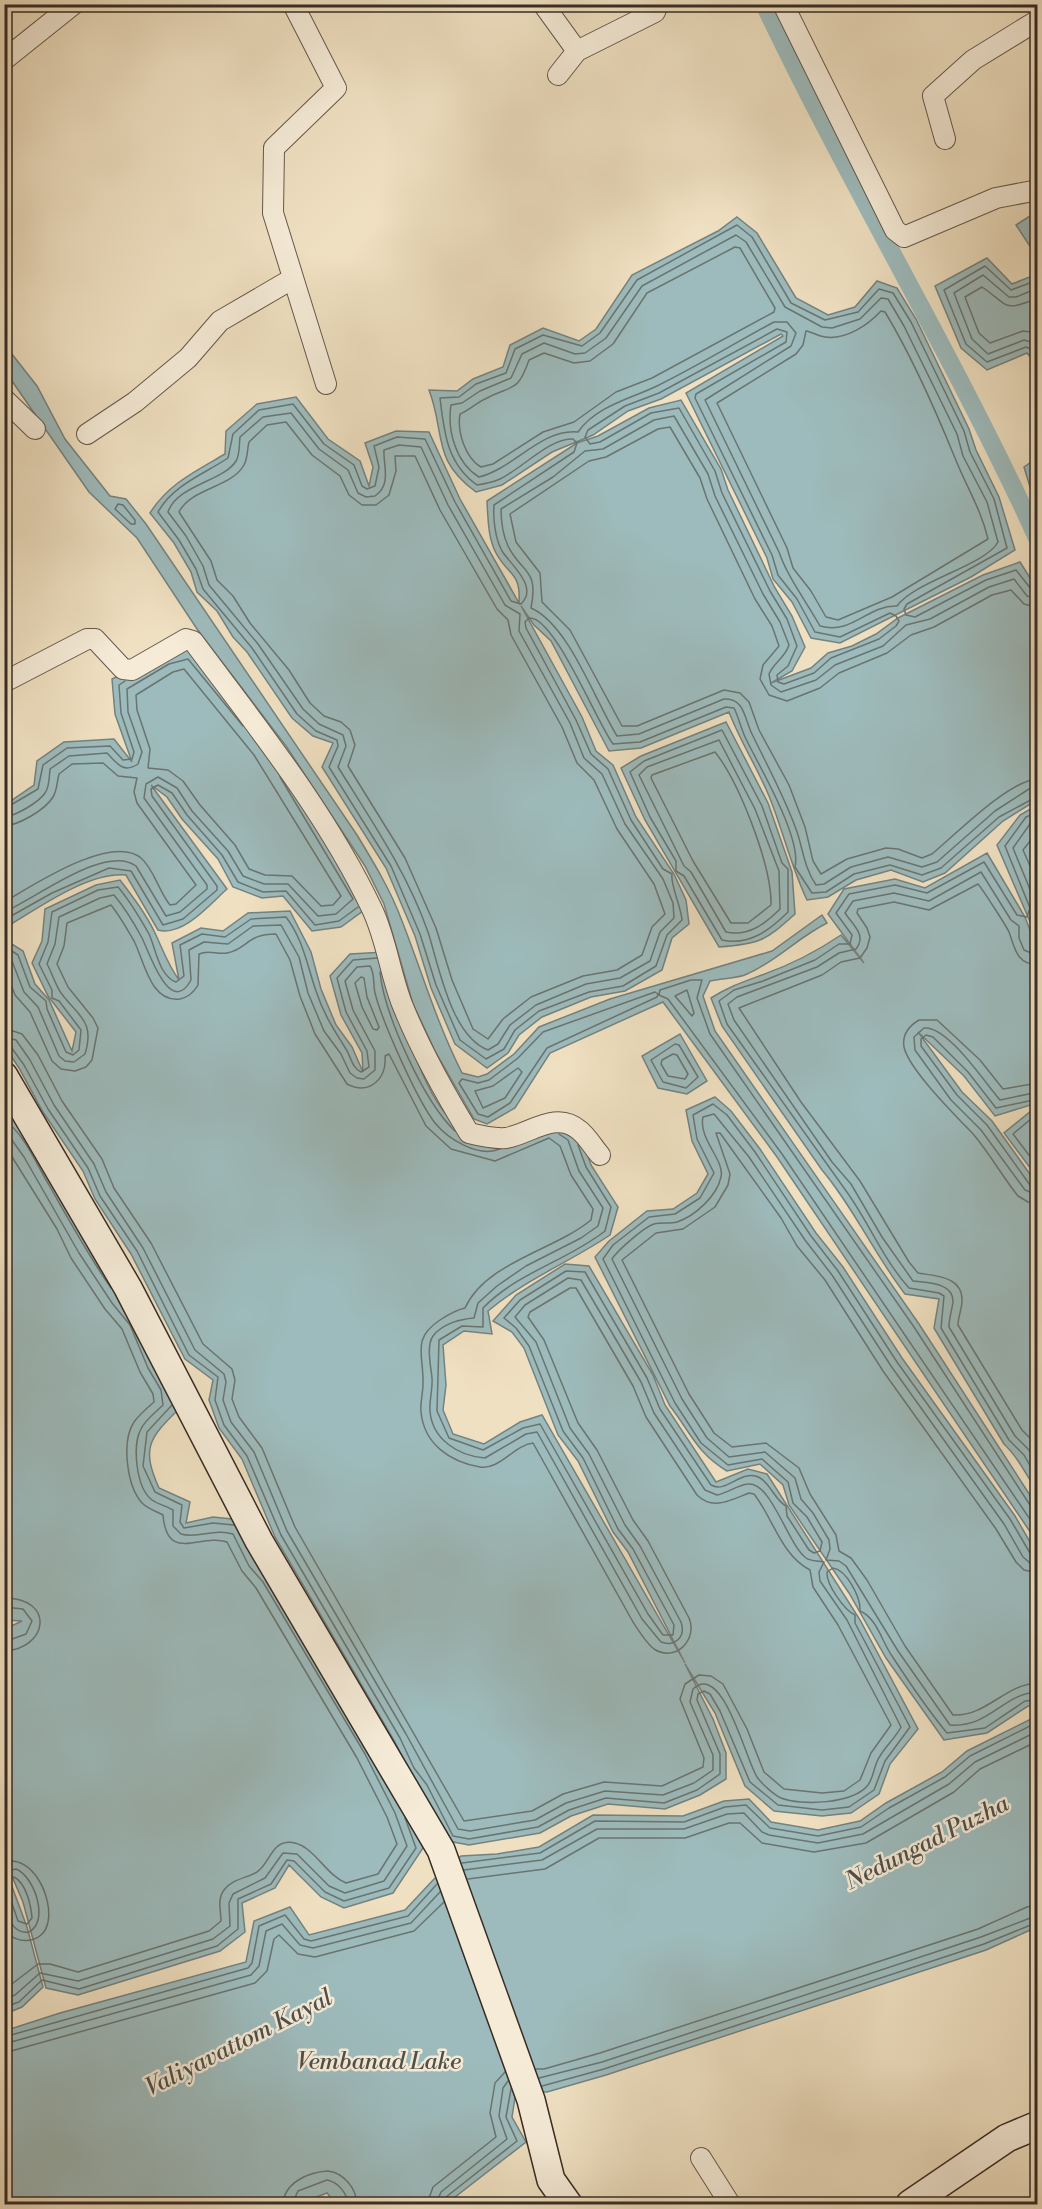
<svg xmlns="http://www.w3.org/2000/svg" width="1042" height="2209" font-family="'Libre Bodoni',serif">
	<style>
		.water { fill: #9dbbbc; stroke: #748280; stroke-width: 1.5 }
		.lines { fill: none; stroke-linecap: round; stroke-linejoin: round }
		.shore { stroke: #6a7470; stroke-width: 1.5 }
		.canal { stroke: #9dbbbc; stroke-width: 18 }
		.street-casing { stroke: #65594c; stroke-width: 22 }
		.secondary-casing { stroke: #372c25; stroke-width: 30 }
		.street { stroke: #f5ebd7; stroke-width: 20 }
		.secondary { stroke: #f5ebd7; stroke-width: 27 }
		.labels { text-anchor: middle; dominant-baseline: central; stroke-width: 5; stroke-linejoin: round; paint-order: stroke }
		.water-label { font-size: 24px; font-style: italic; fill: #50504b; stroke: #f5ebd7 }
	</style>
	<rect width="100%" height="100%" fill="#efe0c1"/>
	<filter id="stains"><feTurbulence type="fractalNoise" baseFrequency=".00333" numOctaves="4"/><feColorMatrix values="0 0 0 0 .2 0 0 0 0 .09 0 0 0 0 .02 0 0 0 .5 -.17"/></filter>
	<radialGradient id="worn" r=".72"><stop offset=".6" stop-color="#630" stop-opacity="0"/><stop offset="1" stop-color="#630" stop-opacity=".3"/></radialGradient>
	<path class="water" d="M1036 212 1038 213 1037 257 1016 225Z
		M737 217 757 233 796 298 828 315 855 307 877 281 897 288 916 319 969 429 976 450 999 497 1015 550 971 577 840 643 811 638 792 602 773 579 767 558 686 393 783 336 781 334 661 399 628 411 593 435 552 452 502 485 476 492C431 459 446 435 429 390L457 391 473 379 503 367 510 345 543 328 579 341 596 329 632 275 718 231Z
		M987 258 1012 284 1037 274V365L1027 353 987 370 961 348 935 286Z
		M4 344 37 386 65 439 110 496 126 499 146 524 357 835C374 863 391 891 402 921 422 972 437 1024 462 1073L478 1077 487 1074 514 1054 539 1027 610 999 772 951 822 915 827 923C797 938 777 961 747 974 737 979 721 978 710 981L703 996 715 1031 919 1324 1037 1506V1542L777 1157 663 1002 550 1053 515 1108 487 1124 474 1119 435 1051 413 1004 384 904 365 866 286 746 197 629 137 538 89 492 5 371Z
		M296 397 328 439 360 461 369 486 373 467 365 443 396 431 429 432 460 499 519 603C521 571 508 576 496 553 488 538 488 518 487 501L577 443 598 436 649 408 681 400 721 469 728 490 775 588 792 616 805 647 792 671 771 683 811 668 828 653 852 646 876 634 898 618 983 575 1020 562 1037 589V800L1003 821 945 873 923 882 891 870 856 880 828 897 807 900C791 867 783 830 769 796 757 767 740 741 729 712L641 748 609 751 551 641 534 625 521 606 582 717 596 751 613 765 636 817 674 874 686 900 689 924 672 938 662 970 625 991 591 997 542 1017 519 1035 508 1053 487 1068 455 1044 431 988 415 936 386 868 322 767 333 743 313 736 292 718 247 652 233 637 217 611 197 592 191 572 174 543 150 513C168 484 196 471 225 454L226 431 257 404Z
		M1037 458V510L1024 467Z
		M190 642 371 905 341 927 312 931 283 896 262 898 233 887 218 859 182 819 167 797 151 785 227 889C210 904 183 937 158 930L126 875C88 872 40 907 8 926L5 924V805L34 785 37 761 64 742 114 739 132 762 115 714 112 679Z
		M726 722 768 803 792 872 795 914C765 941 760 944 719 947L645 820 621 768 641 756Z
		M1037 805V938L997 845 1020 815Z
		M987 853 1025 917 1037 948V1103L995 1116 964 1076 918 1032 962 1092 992 1121 1037 1184V1490C1024 1473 1021 1460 1004 1444L934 1328 939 1299 905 1294C874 1254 854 1208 822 1170L722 1026 711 998C728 987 743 982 762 975 790 965 816 952 841 935L864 963 828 914 844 889 895 879 925 888Z
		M120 880C133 897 146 914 155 933 163 950 168 965 179 980L172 943 201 928 223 931 248 913 290 911 311 952 321 989 336 1025 352 1047 363 1072 362 1053 341 1015 330 976 350 954 385 952C398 1000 419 1099 461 1129 468 1134 482 1136 492 1138L512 1128 579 1130 591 1165 618 1207 610 1235C570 1262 526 1279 488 1311L492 1334 464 1331 443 1345 446 1385 443 1410 453 1434 484 1444 520 1422 542 1415 685 1663 628 1552 613 1532 578 1461 558 1435 524 1348 512 1332 493 1321 516 1295 565 1264 589 1266 653 1375 665 1405 716 1482 748 1469 767 1474 860 1620 918 1729 890 1764 879 1794 851 1813 822 1816 774 1811 745 1786 715 1713 685 1664 713 1719 726 1753V1779L700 1795 665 1809 608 1804 571 1816 540 1833 469 1845 448 1841C432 1807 411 1776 395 1742L275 1537 242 1459 219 1428 209 1400 213 1380 185 1359 131 1254 95 1199 83 1171 43 1112 19 1068 5 1047 4 939 23 951 35 984 49 1000 72 1051 76 1032 48 996 32 963 42 941 45 909 96 885Z
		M680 1034 707 1081 687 1094 658 1088 642 1056Z
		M715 1097 731 1111 760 1149 816 1233 843 1267 902 1358 1015 1516 1037 1554V1706H1028L987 1733 944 1740 886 1658 849 1593 789 1505 783 1485 760 1464 727 1471C696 1452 691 1433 670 1406L595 1257 609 1241 647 1211 673 1209 697 1193 708 1174 692 1141 686 1110Z
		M1037 1106V1177L1004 1133Z
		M4 1113 15 1120 77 1218 179 1409C149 1438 141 1448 159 1488L190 1502 186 1523 213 1517 242 1520 407 1807 423 1848 393 1893 344 1908 321 1897 289 1865 275 1888 242 1903 245 1932 220 1951 78 1995 46 1988 23 1902 5 1860V1629L22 1621 4 1620Z
		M1037 1716V1927L986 1950 606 2075 547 2092 516 2091 512 2117 526 2142 446 2204H336L327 2193 299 2204H5L4 2031 60 2013 246 1962 254 1921 290 1907 309 1935 405 1910 434 1879 461 1856 497 1854 539 1847 593 1815 683 1816 724 1801 749 1799 771 1822 818 1830 860 1821 886 1803 942 1772 967 1751Z
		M4 1865 27 1927 43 1987 22 2007 5 2014Z"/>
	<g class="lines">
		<path class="shore" d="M736 235 746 242 785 307 822 327 832 328 860 319 881 298 888 299 904 326 957 434 963 456 987 502 998 542C986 565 913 582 897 606 867 605 853 635 820 626 806 601 788 578 779 552L705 400 791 346 796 333 787 322H774C735 343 696 367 657 386 630 399 596 406 578 432 542 428 513 469 479 477 456 463 447 431 451 405L462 403 480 391 511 378 522 354 544 343 575 354 585 353 606 338 642 286Z
			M735 247 740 248 775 308 774 312 652 378 616 392 574 422 543 432 493 464 481 467C465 458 457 431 460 414 470 410 476 403 485 399 513 384 517 394 529 360L544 353 574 363 590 361 613 344 647 293Z
			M1038 280 1011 290 985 266 944 290 966 344 987 362 1026 347 1031 349 1038 356
			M1038 288 1016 297H1009L983 275 954 293 972 339 988 354 1024 340 1038 344
			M1038 298C1002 313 1009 305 982 287L965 297 979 333 990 343 1023 331 1038 333
			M881 311 885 312C913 358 935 409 955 458 966 486 981 509 988 539L892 597 838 620 826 617 811 591 793 568 787 548 717 403 796 354 803 345 806 331C812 332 818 336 825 337 846 340 868 325 881 311Z
			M777 329 787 332 786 342 696 394 695 398 772 555 778 575 797 599 815 632 840 637 890 613 896 616 899 621 896 626 879 639 831 658 814 673 784 684 778 682 777 675 788 666 797 646 787 619 770 591 722 493 715 471 679 408 651 413 600 442 590 444 585 437 588 430 625 406 659 393Z
			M291 413 319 449 348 470 358 493 366 497 375 496C392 484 383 466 384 450L399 445 421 447 448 505 505 605 520 614 519 631 570 723 584 758 602 774 625 824 663 879 673 903 674 918 660 932 650 961 620 978 586 984 536 1005 510 1025 498 1044 488 1050C451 1036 439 966 428 932 407 872 371 820 338 767L346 746 343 735 319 724 303 709 258 644 209 585 203 566 186 536 168 512C177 485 224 481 236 461 240 455 239 445 240 437L263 417Z
			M286 422 312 455 340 476 349 495 362 505H376L389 495 396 471 395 456H415L440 510 497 609 508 620 511 635 562 727 577 763 594 780 617 829 654 884 665 914 652 927 642 955 617 970 583 976 531 997 503 1019 488 1039 473 1029 452 980 436 928 405 858 348 766 355 745 350 730 341 722 324 716 310 703 289 670 250 623 233 596 217 580 211 561 179 512C191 488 231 488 244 465 248 458 247 449 249 442L267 425Z
			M118 504 123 505 135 520V524H131L115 509Z
			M1038 591 1031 589 1016 570 986 580 915 617 906 615 904 609 907 604 1007 548 994 499 970 452 964 431 911 322 893 293 879 289 858 312 825 320 791 303 752 237 737 225 637 280 600 333 582 346 543 335 515 349 506 373 476 384 459 397 440 398C444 432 447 464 477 485 484 484 493 482 500 479 520 470 551 437 573 439L577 443 574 452 494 505C493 519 495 538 502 551 511 565 539 587 521 604L511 601 455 502 425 439 397 437 374 446 379 467 375 486 367 489 362 486 354 465 324 444 293 404 259 410 233 434 228 458C204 474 173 485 158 512L179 540 196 569 203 589 252 648 297 714 316 731 337 740 338 746 329 767 391 866 420 934 436 985 460 1040 486 1059 504 1049 515 1030 539 1011 589 992 623 986 656 966 667 935 682 920C681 906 670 884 672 874L663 869 631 820 608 769 591 754 576 720 526 628 525 622 529 618C554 615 597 723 613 744L640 742 726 707 734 708C739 718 741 729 746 739 759 766 802 838 795 867L812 893 826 892 854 874 890 865 922 875 941 868 999 817 1038 796
			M1038 599 1027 596 1014 579 989 587 930 619 906 625 883 646 835 665 816 680 781 692 771 685 769 674C774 662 785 658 789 645L780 622 763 594 715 496 708 474 674 416 654 420 603 449 585 451 553 477 501 509C501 521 503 535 508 546 522 574 539 568 531 608 569 625 594 699 617 736L639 734 724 699C745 697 745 722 753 736 768 767 784 796 796 829 803 848 804 868 816 885L824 884 851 867 888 857 922 867 937 862 995 811 1029 789 1038 788
			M1038 608 1024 604 1011 590 992 595 934 627 911 635 887 653 839 673 820 688 787 701 769 695 760 679 763 665 779 646 772 626 755 599 707 499 700 478 670 427 658 429 606 457 589 461 510 514 516 542 540 573 542 602 570 630 622 726H637L724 690 740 693 749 702 759 730 789 785 805 827 813 861 821 874 847 859 886 848 898 849 922 858 932 854C955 835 1009 780 1038 779
			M184 669 254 755 341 896 333 905 321 906 292 876 265 875 249 869 235 845 200 805 183 781 168 770 148 768 150 749 137 710 136 695 173 672Z
			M722 730 762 806 782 863 788 869V912C770 930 749 946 722 940L684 876 676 871V861L650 817 630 772 644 761Z
			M719 740 755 809 779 871 780 909C765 924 748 937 726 932L691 872 684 866 639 775 647 767Z
			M715 752C739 782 772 866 771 905L748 923H731L693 861 651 778 652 775Z
			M4 809 38 789 43 765 67 748 110 746 123 760 132 759 134 752 121 713 119 685 125 681
			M1038 812 1026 817 1005 846 1030 908 1027 917 1017 915 984 862 927 893 895 885 849 894 836 913 852 935 850 944H839L815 960 763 981 734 990 719 1001 727 1024C766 1079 805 1134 844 1188 868 1220 882 1258 909 1288L939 1293 944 1296 941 1328 1009 1440 1024 1455 1038 1480
			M4 817C16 816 39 802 45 793 50 786 49 776 50 769L69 756 107 753C117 763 123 774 138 764L142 752 128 712 127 689 169 664 188 659 243 726
			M1038 820 1030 824 1013 848 1038 909
			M4 826C19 825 45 810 53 797 57 791 57 782 59 774L72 764 103 763 118 776 137 778 134 792 137 803 196 885 176 904 170 905C159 892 154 869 141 858 111 833 32 886 4 902
			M1038 831 1023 850 1038 884
			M4 912C34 900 105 843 136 866L166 916 180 912 207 889V885L144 798 146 784 158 777 177 788 192 811 228 851 243 876 264 884H288L318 916 336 914 353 899 280 777
			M4 920 52 893 109 868 131 871 163 925 183 919 217 890V886L152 796 151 789 158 785 172 793 187 815 222 855 238 882 263 892 286 891 315 925 339 921 358 907
			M4 946 18 955 30 987 46 1001 47 1009 66 1052 73 1055 79 1050 81 1030 59 1001 52 998V990L39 964 48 942 52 912 98 890 118 887C130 901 140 918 149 934 156 949 159 976 176 982L184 976 180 945 202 934 225 937 251 919 286 917C303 939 307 965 316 991 323 1013 334 1030 346 1049 351 1057 352 1068 361 1072L369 1067 367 1051 346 1012 337 978 353 960 377 958
			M4 955 12 961 24 992 38 1007 59 1056 65 1061 74 1062 85 1054C95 1021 79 1017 61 993 56 986 52 973 47 964L55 944 59 917 100 898 114 895C125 908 134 923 142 938 148 949 170 1019 191 980L189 950 204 942 228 944 253 926 281 925 299 957 308 993 324 1031 341 1054 350 1073 357 1078 364 1079 375 1070V1051L353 1010 345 981 357 967 370 966C375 973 373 984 375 993 382 1021 417 1100 435 1123 448 1139 478 1158 500 1149
			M1038 956 1024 950 1019 938V926L1011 920 981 872 929 901 894 893 853 901 845 913C853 925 867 935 856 949L839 953 817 967 737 997 728 1004 734 1020 832 1162 851 1184 882 1237 913 1281C926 1283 954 1282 953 1302 952 1310 949 1318 949 1327L1015 1436 1029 1450 1038 1467
			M1038 965C1016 964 1015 948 1009 932 1007 927 981 887 978 884L929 910 894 902 858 909 857 913 867 928 870 937 867 948 860 958 841 962 822 975 739 1008 801 1102 860 1181 909 1262 918 1273C935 1276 963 1276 962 1301 962 1309 958 1317 958 1325L1022 1430 1038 1446
			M4 966 15 995 30 1012 52 1061 61 1069 75 1071 86 1067 92 1060 98 1028 93 1018 68 987 57 964 64 946 67 923 111 905C120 916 127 929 134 941 144 960 150 1003 180 999 189 997 194 992 198 985L199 954C209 949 217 955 227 953 248 949 246 934 276 934L290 960 300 996 315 1034 347 1084C370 1096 387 1078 385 1056L389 1054 426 1126 451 1149 495 1161 549 1138 560 1146 571 1175 593 1209 591 1220C555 1250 486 1262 465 1308 456 1310 449 1314 440 1320 411 1339 424 1355 423 1384 423 1393 420 1403 421 1412 424 1444 450 1462 480 1467 500 1470 514 1445 533 1443L633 1622C639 1631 646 1643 654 1649 676 1663 698 1639 689 1618L648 1541 633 1520 597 1450 578 1423 544 1340 528 1317 530 1312 570 1288H576L633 1386 646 1417 697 1495C713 1511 731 1500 749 1493L754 1494C773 1518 781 1555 810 1570L813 1587 838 1625 891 1725 871 1753 860 1780 844 1791 822 1793 784 1789 764 1772 747 1729 723 1684 711 1676 699 1675 685 1684 680 1699 704 1758 703 1767 662 1786 604 1782 563 1794 532 1811 464 1821 295 1527 262 1448 239 1417 232 1399 235 1380 232 1369 203 1344 151 1243 114 1188 102 1159 62 1101 38 1055 22 1034 4 1028
			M380 972C384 1014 424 1102 455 1131
			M361 977 364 978 367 997 379 1027 377 1030 373 1029 362 1007 355 983Z
			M687 990 694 1013 692 1016 675 996Z
			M655 992 658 994 657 997 547 1048 510 1103 488 1117 478 1114 459 1083 462 1079 478 1083 489 1080 518 1058 543 1032Z
			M4 1037 16 1040 30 1060 54 1105 94 1164 106 1192 143 1248 195 1350 224 1374 226 1382 223 1400 231 1422 254 1452 287 1531 406 1734 458 1829 470 1831 535 1820 566 1803 605 1791 663 1795 694 1783 713 1770V1755L690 1702 693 1689C723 1661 746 1761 757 1777 761 1783 774 1795 781 1798 801 1806 853 1804 868 1785 874 1777 874 1764 880 1756 886 1746 896 1737 901 1727L847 1620 820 1581 819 1572 824 1562C818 1560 812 1562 806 1558 788 1545 771 1481 748 1484 737 1485 728 1493 717 1495L705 1490 654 1413 641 1382 581 1280 568 1278 525 1305 515 1317 536 1342 570 1428 589 1454 625 1525 640 1546 681 1622C686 1637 675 1647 661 1642L642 1619 537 1432 526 1434 485 1458C458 1456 432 1439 430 1411 429 1400 433 1389 432 1378 431 1367 426 1346 433 1336 442 1324 460 1319 474 1318L478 1303 497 1286 526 1266 581 1238 598 1226 603 1208 579 1171 568 1140 559 1134
			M4 1044 11 1047 24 1065 48 1109 88 1168 100 1196 137 1251 189 1355 218 1377 215 1400 224 1425 247 1456 281 1535 400 1738 414 1768 427 1785 453 1836 469 1839 538 1827 569 1810 606 1798 664 1803 697 1790 720 1774V1754L697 1700 698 1694 704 1691 710 1694 720 1711 750 1782 778 1805 822 1810 849 1807 874 1790 885 1761 910 1727 855 1623V1615C844 1610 826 1584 827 1572L833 1568C847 1570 861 1598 860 1611 877 1618 882 1642 892 1656 909 1682 927 1709 947 1733L985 1728 1025 1701 1038 1700
			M675 1044 679 1045 698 1077 686 1088 663 1082 651 1060Z
			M673 1054 677 1055 688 1074 685 1079 668 1076 661 1064 662 1060Z
			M518 1068 522 1072 505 1098 483 1108 475 1091 493 1086Z
			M1038 1083 1003 1089 980 1060 937 1020H919C909 1026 902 1035 904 1047 909 1070 957 1117 974 1135 990 1154 1002 1176 1018 1196L1028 1202 1038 1204
			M1038 1092 1000 1100C985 1083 947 1025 924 1028L914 1037 915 1050 951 1100 981 1130 1025 1190 1038 1195
			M1038 1099 996 1108 968 1072 933 1037 926 1035 921 1039V1046L957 1095 987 1125 1030 1185 1038 1187
			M1038 1113 1013 1134 1038 1167
			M4 1120C25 1134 36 1164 49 1185 69 1220 88 1255 111 1288
			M4 1129 24 1157 79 1253 112 1303 130 1325 148 1368 161 1390 163 1405C156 1412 145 1420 141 1429 132 1445 136 1488 152 1500 158 1504 166 1506 173 1510V1526L181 1534C198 1539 214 1528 233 1534L249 1566 263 1582 365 1754 395 1813 407 1846 384 1881 345 1893 329 1886 297 1854 283 1853 265 1878 233 1894 229 1903 230 1926 213 1939 78 1981 40 1973 15 1995 4 1999
			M4 1144 57 1229 71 1258 105 1309 122 1329 140 1372 153 1394 154 1402C147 1408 139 1415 134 1422 121 1442 127 1486 142 1503 148 1509 156 1511 163 1515 167 1564 200 1533 227 1542L242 1571 256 1588 357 1758 387 1817 397 1844 378 1874 346 1883C326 1875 315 1848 295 1843 271 1838 271 1863 257 1872 247 1878 232 1879 224 1890 217 1899 221 1911 221 1921L209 1931 78 1972 50 1964H38L4 1990
			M578 1145 586 1167 611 1207 605 1231C567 1261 518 1272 483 1308V1327L462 1326 439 1340 437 1411 449 1438 483 1450 523 1428 540 1424 648 1614 663 1635H673L674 1625 633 1549 618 1529 583 1458 563 1431 529 1346 516 1328 504 1318 520 1300 566 1271 585 1272 647 1378 660 1409 711 1485C723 1492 735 1478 747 1476 768 1472 772 1499 786 1506L787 1516 809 1550 814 1553 820 1551 822 1542 807 1517 793 1503 788 1482 762 1459 728 1465 701 1443 675 1403 603 1259 613 1245 649 1217 675 1214 700 1198 714 1173 697 1139 693 1115 713 1104 727 1115 755 1152 811 1236 838 1271 897 1362 1010 1519 1030 1553 1038 1556
			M172 1405 147 1432 143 1466 155 1492 182 1505 180 1522 184 1528 213 1523 234 1525
			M1038 1508 1030 1505 914 1327 710 1034 697 998 702 980H691L660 990 659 995 668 999 782 1154 1038 1531
			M1038 1564 1030 1563 1023 1557 1004 1524 891 1366 832 1275 805 1240 749 1157 714 1114 703 1117C698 1139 725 1160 721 1177 717 1196 695 1216 677 1222 670 1224 661 1222 654 1224 644 1227 617 1251 612 1259L682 1399 707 1438 729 1457 765 1452 795 1478 801 1499 813 1513 829 1540 830 1549 826 1560 839 1561 846 1566 898 1651 950 1725C990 1728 1003 1693 1038 1692
			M1038 1573 1024 1570 1016 1562 996 1529 883 1371 825 1280 797 1246 781 1218 720 1133H716L730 1174 728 1185 715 1207 683 1229 656 1233 622 1260 689 1394 714 1433 732 1447 766 1443 799 1468 810 1494 836 1535 839 1551 851 1558 867 1580 905 1646 953 1715C986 1717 1005 1684 1038 1683
			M4 1598C56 1598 48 1649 4 1651
			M4 1607 23 1609 32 1621 26 1634 4 1642
			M4 1862C33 1854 53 1898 48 1922 44 1944 17 1946 4 1930
			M462 1863 540 1853 595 1821 684 1822 725 1807 746 1805 770 1828 818 1836 861 1827 889 1808 945 1777 970 1756 1038 1722
			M464 1870 542 1860 597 1829H684L727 1814 744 1813 762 1832 769 1835 818 1843 863 1834 949 1784 975 1762 1038 1731
			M4 1872 16 1869C34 1876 50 1921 29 1932 12 1934 9 1918 4 1905
			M14 1877C26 1883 31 1905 32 1918L27 1924 18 1921 6 1886 7 1879Z
			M468 1879 545 1869 599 1838H685L729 1823H740L762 1843 814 1852 866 1843 954 1792 980 1769 1038 1741
			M4 2007 19 2002 42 1980 79 1989 217 1946 238 1929V1899L271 1884 287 1860 294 1861 325 1892 344 1901 389 1888 416 1848 405 1818
			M4 2037 248 1968 252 1963 259 1926 285 1915 304 1939 311 1941 408 1916 437 1884
			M4 2044 251 1975 259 1966 266 1931 282 1924 300 1945 313 1948 411 1923 440 1892
			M4 2053 255 1983 267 1971 274 1939 279 1935 298 1954 315 1957 414 1931 444 1902
			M536 2069H544L600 2053 978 1929 1027 1907 1038 1905
			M539 2078 602 2062 981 1937 1038 1915
			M542 2086 604 2069 984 1944 1038 1922
			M283 2204C284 2183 308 2172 328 2171 344 2173 356 2188 357 2204
			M292 2204 298 2191 327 2180C338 2182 347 2193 348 2204
			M427 2204 433 2187 496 2137 490 2113 495 2083 505 2072
			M436 2204 441 2192 507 2139 499 2116 503 2088 508 2081
			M443 2204 446 2197 517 2141 506 2117 511 2089"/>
		<path class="canal" d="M764 4C850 186 955 357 1038 540"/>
		<defs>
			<path id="street" d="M293 4 336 88 274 148 273 213 326 384
				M543 4 577 51 655 12 658 4
				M783 4 895 230 904 237 996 198 1038 190
				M4 60 74 4
				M558 75 577 51
				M945 139 933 96 973 60 1038 20
				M4 399 35 429
				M87 434 135 402 188 358 220 321 292 279
				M4 682 87 639H95L123 669 132 670 186 639 193 641C257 727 326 812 372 909 386 938 390 973 402 1004 420 1049 444 1092 469 1133 481 1136 494 1139 506 1138 530 1134 556 1110 579 1130 587 1136 593 1147 600 1155
				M701 2158 730 2204"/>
			<path id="secondary" d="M4 1076 128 1288 259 1541 441 1850 531 2100 551 2180 568 2204
				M910 2204 1007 2138 1038 2125"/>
		</defs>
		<use href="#street" class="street-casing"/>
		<use href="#secondary" class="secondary-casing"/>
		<use href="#street" class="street"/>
		<use href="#secondary" class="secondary"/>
	</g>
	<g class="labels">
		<g class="water-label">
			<text transform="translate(927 1843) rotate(-27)">Nedungad Puzha</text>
			<text transform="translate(239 2043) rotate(-27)">Valiyavattom Kayal</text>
			<text x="379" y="2062">Vembanad Lake</text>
		</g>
	</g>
	<rect width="1042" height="2209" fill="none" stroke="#efe0c1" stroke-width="24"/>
	<rect x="6" y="6" width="1030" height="2197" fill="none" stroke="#372c25" stroke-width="3"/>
	<rect x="12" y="12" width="1018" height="2185" fill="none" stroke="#372c25" stroke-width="1.5"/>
	<rect width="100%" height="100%" filter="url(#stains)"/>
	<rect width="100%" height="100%" fill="url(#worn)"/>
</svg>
